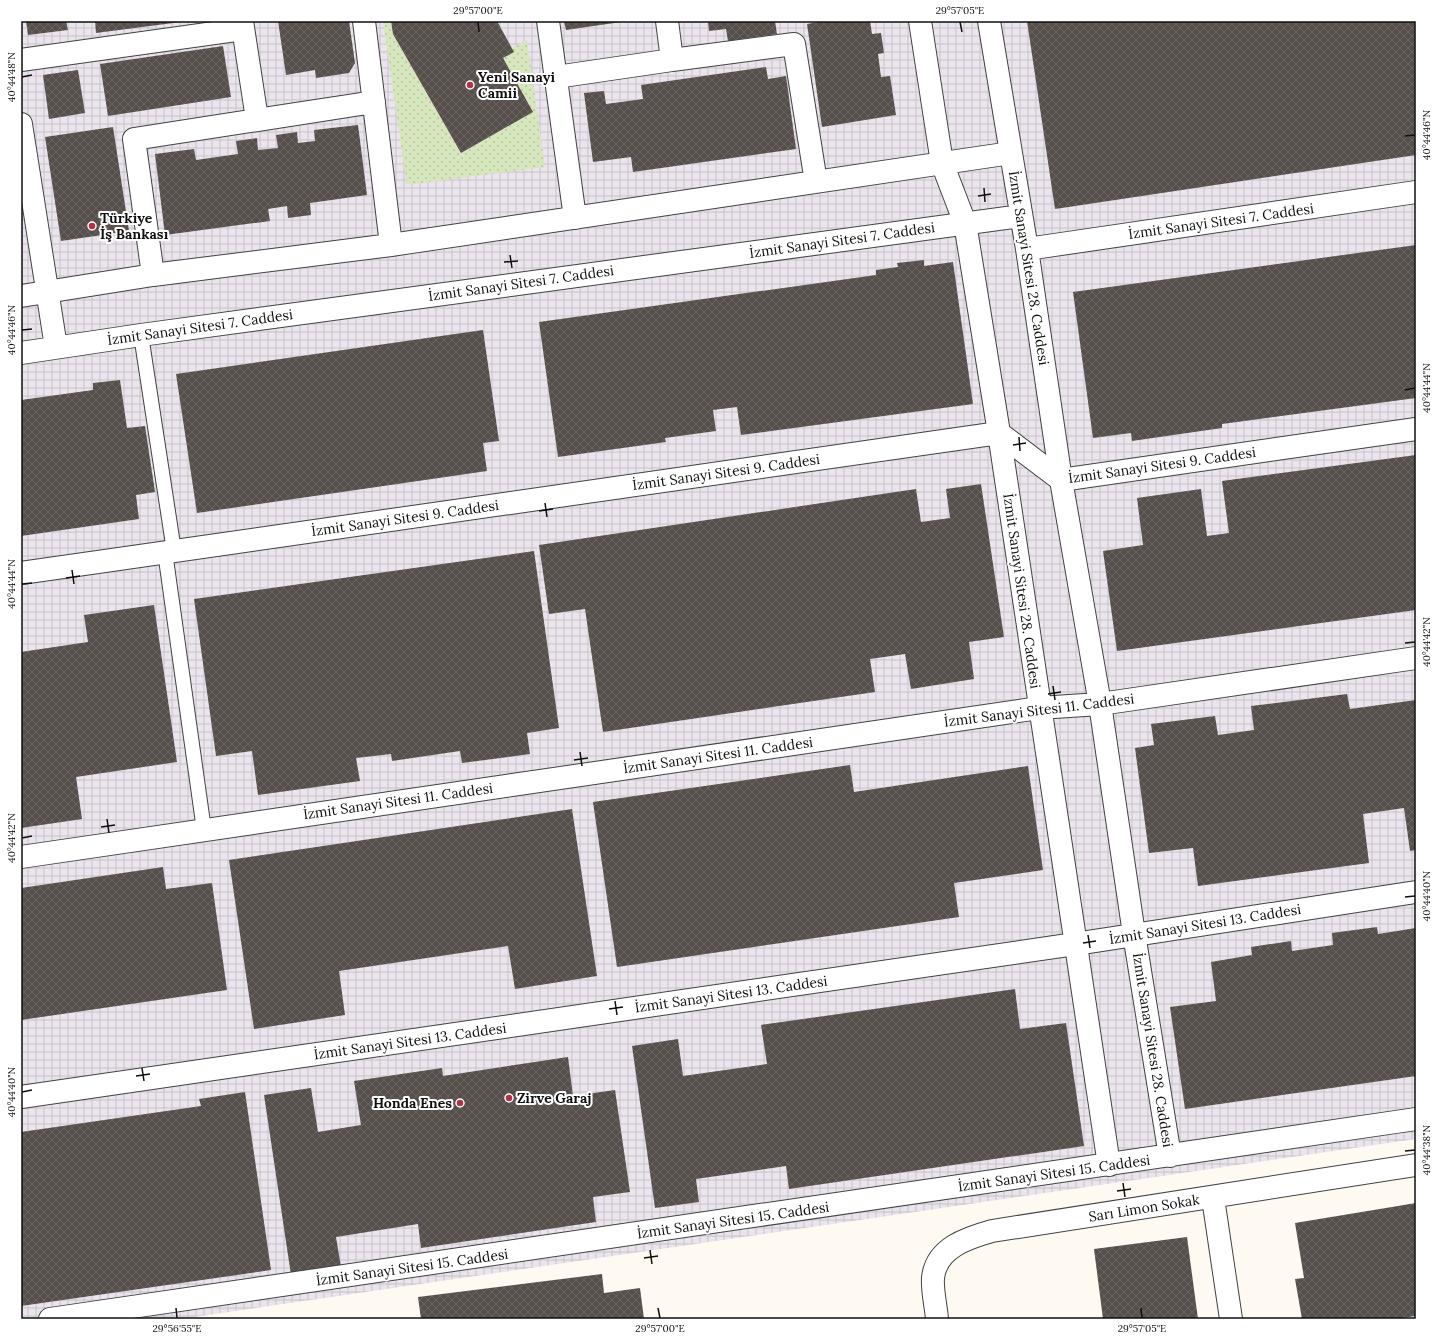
<svg xmlns="http://www.w3.org/2000/svg" width="1437" height="1340" font-family="Lora,serif">
	<style>
		.industrial { fill: url(#industrial-grid) }
		.grass { fill: url(#grass-dots) }
		.building { fill: url(#building-cross-hatch) }
		.lines { fill: none; stroke-linecap: round; stroke-linejoin: round }
		.lane-casing { stroke: #424242; stroke-width: 16 }
		.street-casing { stroke: #424242; stroke-width: 24 }
		.lane { stroke: #fff; stroke-width: 14 }
		.street { stroke: #fff; stroke-width: 22 }
		.ticks { fill: none; stroke: #0f0f0f; stroke-width: 1.5 }
		.poi-dot { fill: #b63045; stroke: #fff; stroke-width: 1.5 }
		.labels { text-anchor: middle; dominant-baseline: central; stroke-width: 4; stroke-linejoin: round; paint-order: stroke }
		.poi-label { font-size: 14px; font-weight: bold; fill: #0f0f0f; stroke: #fff; text-anchor: start }
		.street-label { font-size: 14px; fill: #0f0f0f; stroke: #fff }
		.neatline { fill: none; stroke: #0f0f0f; stroke-width: 1.5 }
		.ticks-label { font-size: 10px; text-anchor: middle; fill: #0f0f0f }
	</style>
	<defs>
		<pattern id="industrial-grid" width="8" height="8" patternUnits="userSpaceOnUse"><rect width="8" height="8" fill="#ebe4ed"/><path d="M0 4h8M4 0v8" fill="none" stroke="#c8c2ca"/></pattern>
		<pattern id="grass-dots" width="8" height="8" patternUnits="userSpaceOnUse"><rect width="8" height="8" fill="#d7e7bd"/><path d="M2 2h.1M6 6h.1" fill="none" stroke="#b7c5a1" stroke-width="1.8" stroke-linecap="round"/></pattern>
		<pattern id="building-cross-hatch" width="8" height="8" patternUnits="userSpaceOnUse"><rect width="8" height="8" fill="#574f4c"/><path d="M0 0l8 8M0 8l8-8" fill="none" stroke="#6a6461"/></pattern>
	</defs>
	<rect width="100%" height="100%" fill="#fefaf2"/>
	<path class="industrial" d="M21 21H1416V1139L181 1319H21Z"/>
	<path class="grass" d="M383 21H391L393 34 461 153 533 112 503 58 514 52 512 48 527 40 545 167 407 185Z"/>
	<path class="building" d="M26 21H66L68 30 28 35Z
		M95 21H181V22L96 33Z
		M278 21H349L355 63 349 73 316 78 315 70 286 75Z
		M391 21H497L514 52 503 58 533 112 461 153 393 34Z
		M564 21H621V22L566 30Z
		M708 21H775L777 34 728 41 726 29 709 31Z
		M824 21H870L872 34 881 33 884 53 878 54 881 77 890 76 896 115 822 127 807 24Z
		M1027 21H1416V155L1055 209Z
		M223 46 231 97 108 116 100 64Z
		M766 67 768 79 786 76 796 149 633 172 631 157 593 162 584 93 604 91 606 104 643 99 641 85Z
		M78 70 85 113 49 119 43 75Z
		M358 125 367 195 310 203 311 215 288 218 287 206 268 209 270 221 165 235 155 154 194 149 196 160 238 154 236 141 257 138 258 150 278 148 276 135 297 132 298 143 315 141 314 130Z
		M113 127 129 231 61 241 45 137Z
		M1416 245V398L1222 424V428L1132 441 1131 433 1093 438 1073 292Z
		M924 260V266L953 262 973 404 741 435 737 407 713 410 716 431 665 438 666 442 558 457 539 322 876 275V270L898 267 897 263Z
		M483 330 499 441 483 443 487 471 197 513 176 374Z
		M120 380 127 428 145 426 155 492 136 495 139 519 21 536V400L93 390V383Z
		M1416 455V610L1117 651 1103 551 1143 545 1137 498 1201 489 1207 536 1229 533 1222 481Z
		M981 484 1004 637 969 642 974 679 911 689 905 654 870 659 875 692 603 732 585 609 549 614 539 545 916 489 921 522 950 518 946 489Z
		M534 551 559 728 527 733 530 754 462 763 460 751 392 761 391 754 356 758 360 781 258 795 252 751 216 756 194 599Z
		M154 605 177 762 76 777 82 819 21 828V652L88 642 84 615Z
		M1347 694 1350 709 1416 700V850L1410 851 1404 808 1363 814 1369 863 1198 886 1193 848 1149 853 1135 748 1154 745 1151 724 1215 716 1218 735 1254 730 1251 706Z
		M850 765 854 792 1028 766 1043 870 954 883 959 917 617 967 593 802Z
		M572 809 597 976 515 989 508 946 339 971 345 1015 254 1029 229 860Z
		M163 867 166 889 212 883 227 990 21 1020V888Z
		M1377 927 1378 934 1416 928V1076L1185 1109 1170 1007 1216 1001 1211 962 1252 955 1251 947 1291 941 1292 951 1333 945 1332 933Z
		M1015 989 1020 1029 1066 1023 1084 1146 789 1189 786 1166 696 1179 699 1202 655 1208 632 1046 678 1039 683 1076 767 1064 761 1025Z
		M568 1057 573 1096 615 1090 630 1192 593 1197 596 1222 421 1248 418 1224 336 1237 341 1267 291 1275 264 1095 311 1088 318 1132 361 1125 354 1081 442 1068 443 1076Z
		M245 1092 271 1270 21 1306V1132L201 1106 199 1099Z
		M1416 1203V1316L1395 1319H1302L1295 1279 1304 1278 1295 1223Z
		M1187 1237 1198 1319H1103L1094 1249Z
		M602 1274 604 1293 640 1288 644 1319H421L418 1297Z"/>
	<g class="lines">
		<defs>
			<path id="lane" d="M141 335 174 551
				M165 552 204 830"/>
			<path id="street" d="M242 21 257 119
				M364 21 391 245
				M548 21 575 218
				M920 21 942 163 965 223 999 433 1109 1165
				M989 21 1027 249 1061 480 1100 704 1134 934 1170 1156
				M21 60 243 29
				M672 60 794 44 816 182
				M556 77 672 60 667 21
				M21 124 56 347
				M1027 249 1416 192
				M153 275 134 139 374 102
				M21 296 153 275 391 245 1011 153
				M21 353 141 335 1021 216
				M21 573 999 433 1061 480 1416 429
				M21 857 1039 708 1100 704 1416 658
				M21 1097 1075 944 1416 892
				M1213 1198 1231 1319
				M50 1319 1416 1119
				M937 1319C936 1306 932 1291 933 1278 936 1248 967 1238 992 1231L1416 1165"/>
		</defs>
		<use href="#lane" class="lane-casing"/>
		<use href="#street" class="street-casing"/>
		<use href="#lane" class="lane"/>
		<use href="#street" class="street"/>
	</g>
	<path class="ticks" d="M478 22 479 32M960 22 962 32M22 77 32 75M1405 136 1415 135M984 188 985 202M978 196 991 194M510 255 512 268M504 262 518 261M22 330 32 329M1405 390 1415 388M1019 437 1020 451M1013 445 1026 443M545 503 547 517M539 511 553 509M72 570 74 584M66 578 80 576M22 584 32 583M1405 643 1415 642M1053 686 1055 700M1048 694 1061 692M580 752 582 766M574 760 588 758M107 819 109 833M101 827 115 825M22 838 32 836M1405 897 1415 896M1088 935 1090 948M1083 943 1096 941M615 1001 617 1015M609 1009 623 1007M142 1068 144 1081M136 1076 150 1074M22 1092 32 1090M1405 1151 1415 1150M1123 1183 1125 1197M1117 1191 1131 1189M650 1250 652 1264M644 1258 658 1256M176 1308 177 1318M658 1308 660 1318M1141 1308 1142 1318"/>
	<g class="poi-dot">
		<circle cx="470" cy="85" r="4"/>
		<circle cx="92" cy="226" r="4"/>
		<circle cx="509" cy="1098" r="4"/>
		<circle cx="460" cy="1103" r="4"/>
	</g>
	<g class="labels">
		<g class="poi-label">
			<text x="478" y="77">Yeni Sanayi<tspan x="478" dy="16">Camii</tspan></text>
			<text x="100" y="218">Türkiye<tspan x="100" dy="16">İş Bankası</tspan></text>
			<text x="517" y="1098">Zirve Garaj</text>
			<text x="452" y="1103" text-anchor="end">Honda Enes</text>
		</g>
		<g class="street-label">
			<text transform="translate(1221 221) rotate(-8)">İzmit Sanayi Sitesi 7. Caddesi</text>
			<text transform="translate(842 240) rotate(-8)">İzmit Sanayi Sitesi 7. Caddesi</text>
			<text transform="translate(1029 268) rotate(81)">İzmit Sanayi Sitesi 28. Caddesi</text>
			<text transform="translate(521 283) rotate(-8)">İzmit Sanayi Sitesi 7. Caddesi</text>
			<text transform="translate(200 327) rotate(-8)">İzmit Sanayi Sitesi 7. Caddesi</text>
			<text transform="translate(1162 465) rotate(-8)">İzmit Sanayi Sitesi 9. Caddesi</text>
			<text transform="translate(726 472) rotate(-8)">İzmit Sanayi Sitesi 9. Caddesi</text>
			<text transform="translate(405 518) rotate(-8)">İzmit Sanayi Sitesi 9. Caddesi</text>
			<text transform="translate(1022 591) rotate(82)">İzmit Sanayi Sitesi 28. Caddesi</text>
			<text transform="translate(1039 710) rotate(-7)">İzmit Sanayi Sitesi 11. Caddesi</text>
			<text transform="translate(718 755) rotate(-8)">İzmit Sanayi Sitesi 11. Caddesi</text>
			<text transform="translate(398 801) rotate(-8)">İzmit Sanayi Sitesi 11. Caddesi</text>
			<text transform="translate(1205 924) rotate(-9)">İzmit Sanayi Sitesi 13. Caddesi</text>
			<text transform="translate(731 994) rotate(-8)">İzmit Sanayi Sitesi 13. Caddesi</text>
			<text transform="translate(410 1041) rotate(-8)">İzmit Sanayi Sitesi 13. Caddesi</text>
			<text transform="translate(1153 1050) rotate(81)">İzmit Sanayi Sitesi 28. Caddesi</text>
			<text transform="translate(1054 1173) rotate(-8)">İzmit Sanayi Sitesi 15. Caddesi</text>
			<text transform="translate(1144 1208) rotate(-9)">Sarı Limon Sokak</text>
			<text transform="translate(733 1220) rotate(-8)">İzmit Sanayi Sitesi 15. Caddesi</text>
			<text transform="translate(412 1267) rotate(-8)">İzmit Sanayi Sitesi 15. Caddesi</text>
		</g>
	</g>
	<rect width="1437" height="1340" fill="none" stroke="#ffffff" stroke-width="44"/>
	<rect x="22" y="22" width="1393" height="1296" class="neatline"/>
	<g class="ticks-label">
		<text x="478" y="14">29°57'00"E</text>
		<text x="960" y="14">29°57'05"E</text>
		<text transform="translate(11 77) rotate(-90)" y="4">40°44'48"N</text>
		<text transform="translate(1426 135) rotate(-90)" y="4">40°44'46"N</text>
		<text transform="translate(11 330) rotate(-90)" y="4">40°44'46"N</text>
		<text transform="translate(1426 388) rotate(-90)" y="4">40°44'44"N</text>
		<text transform="translate(11 584) rotate(-90)" y="4">40°44'44"N</text>
		<text transform="translate(1426 642) rotate(-90)" y="4">40°44'42"N</text>
		<text transform="translate(11 838) rotate(-90)" y="4">40°44'42"N</text>
		<text transform="translate(1426 896) rotate(-90)" y="4">40°44'40"N</text>
		<text transform="translate(11 1092) rotate(-90)" y="4">40°44'40"N</text>
		<text transform="translate(1426 1150) rotate(-90)" y="4">40°44'38"N</text>
		<text x="177" y="1332">29°56'55"E</text>
		<text x="660" y="1332">29°57'00"E</text>
		<text x="1142" y="1332">29°57'05"E</text>
	</g>
</svg>
